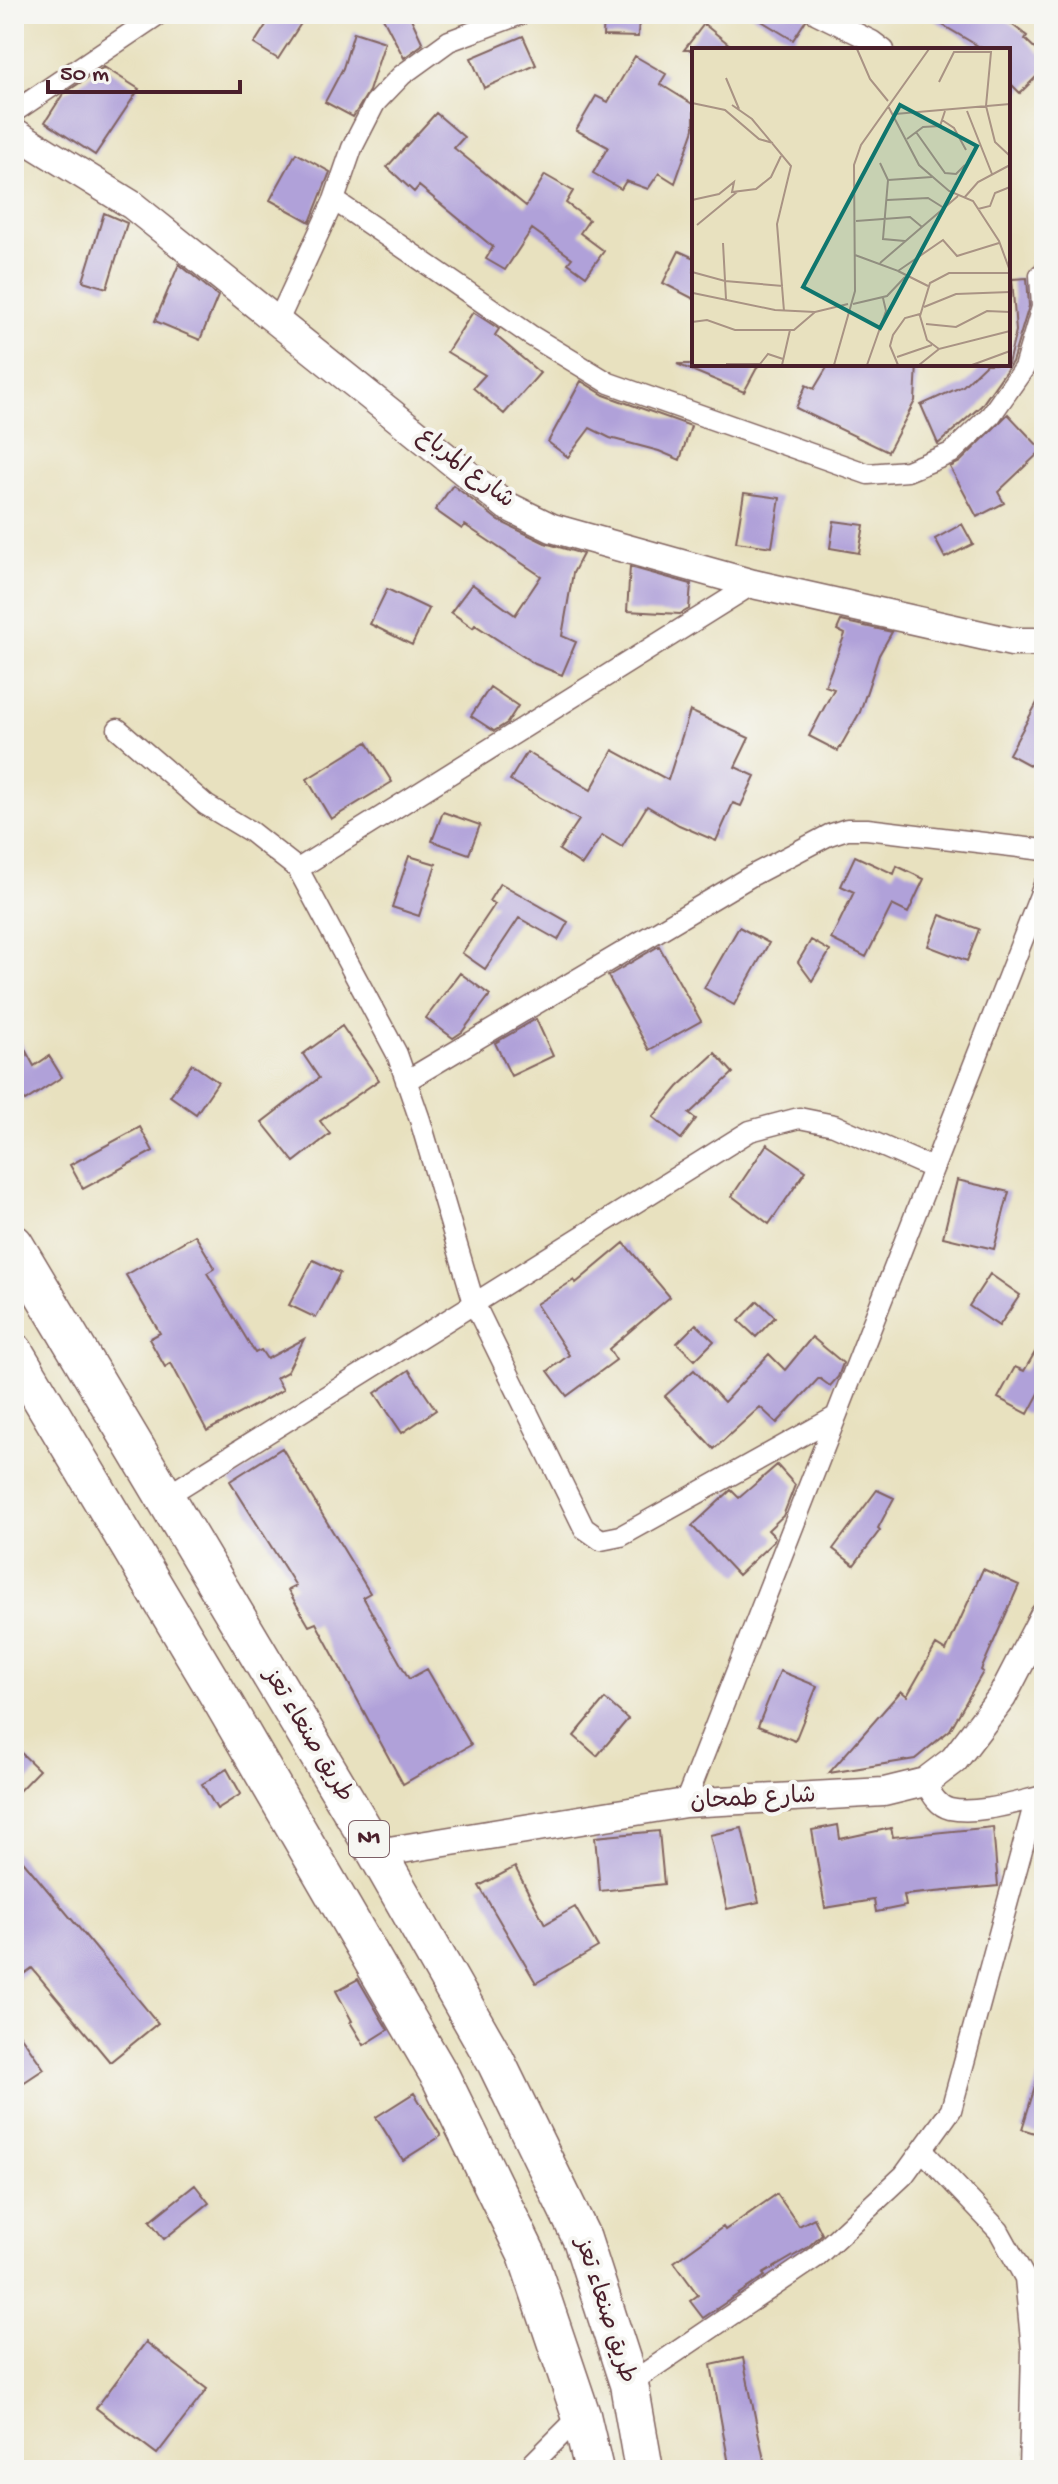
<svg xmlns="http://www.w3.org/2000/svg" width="1058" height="2484" font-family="'Gochi Hand','Playpen Sans Arabic',sans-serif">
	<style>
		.building { fill: #b0a1d9 }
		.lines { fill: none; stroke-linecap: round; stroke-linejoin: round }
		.street-casing { stroke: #81635f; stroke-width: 23 }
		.secondary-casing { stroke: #81635f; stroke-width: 31 }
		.highway-casing { stroke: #81635f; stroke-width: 41 }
		.street { stroke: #fff; stroke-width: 20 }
		.secondary { stroke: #fff; stroke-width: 28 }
		.highway { stroke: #fff; stroke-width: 38 }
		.labels { text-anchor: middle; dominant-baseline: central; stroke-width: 8; stroke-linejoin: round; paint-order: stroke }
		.shield { fill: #f6f6f2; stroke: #7e6067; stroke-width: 2 }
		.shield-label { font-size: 22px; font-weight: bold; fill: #4a1f2b }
		.street-label { font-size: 24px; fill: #4a1f2b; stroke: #f6f6f2 }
		.inset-road { fill: none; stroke: #a99384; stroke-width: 2 }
		.view { fill: #0f766e; fill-opacity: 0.15; stroke: #0f766e; stroke-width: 4 }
		.inset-edge { fill: none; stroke: #4a1f2b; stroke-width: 4 }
	</style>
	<rect width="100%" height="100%" fill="#f6f6f2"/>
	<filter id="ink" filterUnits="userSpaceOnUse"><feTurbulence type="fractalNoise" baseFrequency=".0125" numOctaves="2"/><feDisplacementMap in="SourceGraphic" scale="16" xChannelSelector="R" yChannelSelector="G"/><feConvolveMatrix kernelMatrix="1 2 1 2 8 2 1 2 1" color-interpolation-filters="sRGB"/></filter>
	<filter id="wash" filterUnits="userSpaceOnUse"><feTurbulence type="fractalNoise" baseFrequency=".006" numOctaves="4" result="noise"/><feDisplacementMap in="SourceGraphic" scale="32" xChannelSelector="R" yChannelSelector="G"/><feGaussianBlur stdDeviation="1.8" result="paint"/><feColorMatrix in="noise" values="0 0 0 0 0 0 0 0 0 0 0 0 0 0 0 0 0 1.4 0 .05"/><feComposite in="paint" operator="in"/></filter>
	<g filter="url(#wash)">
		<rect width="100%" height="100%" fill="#e8e1bf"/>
		<g id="blocks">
			<path class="building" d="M273 14H307L278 59 254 44Z
				M381 14H409L423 44 404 58Z
				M750 14H804L806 20 793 40Z
				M924 14H998L1027 36 1025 39 1044 57V69L1020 93 1008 81V50H985Z
				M604 15 639 16 638 37 603 36Z
				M704 24 736 50H684Z
				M354 32 385 42 369 91 353 117 325 102 343 68Z
				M523 36 536 65 484 88 471 58Z
				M635 56 666 74 660 84 694 105V129L675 183 659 173 648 189 626 181 621 189 593 173 608 147 576 130 596 96 608 102Z
				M104 67 139 89 95 155 45 122 63 94Z
				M436 113 464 137 454 148 526 206 545 175 573 191 566 203 589 220 580 233 604 251 586 276 568 263 572 258 532 229 505 270 486 259 493 247 419 186 414 192 387 167Z
				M296 153 330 172 310 222 270 200Z
				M104 213 127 223 107 288 83 281Z
				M679 251 694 258V299L663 283Z
				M179 264 218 296 200 340 155 321Z
				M1027 278 1029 306 1012 362 981 406 938 444 921 405 963 386 986 364H1008L1016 331 1012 279Z
				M473 312 499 329 495 335 540 373 504 414 473 388 485 375 447 352Z
				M677 364H759L744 392Z
				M829 364H917L915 401 888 452 796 408 806 385 814 389Z
				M581 381 604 395 691 426 680 460 659 451 610 438 590 428 568 457 548 442Z
				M1008 414 1042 450 998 492 1004 503 977 517 950 467 960 462Z
				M453 485 499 521 545 543 583 554 573 573 562 636 576 642 562 675 535 664 475 625 473 628 451 612 472 584 515 615 541 576 465 525 462 529 435 510Z
				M744 493 780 498 772 547 736 542Z
				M834 521 864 525 859 553 830 548Z
				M962 524 973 544 945 558 935 539Z
				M630 567 691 584 689 609 680 614 627 611Z
				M387 589 429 609 412 645 370 624Z
				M841 621 892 632 879 655 860 712 838 751 809 736 834 689 825 686 845 634 837 630Z
				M490 687 518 706 507 723 494 731 471 716Z
				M1044 690V773L1009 754Z
				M690 711 749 738 735 767 755 776 741 806 733 803 716 841 679 825 647 806 622 847 602 835 582 865 559 850 579 820 510 780 527 752 591 790 613 750 668 780Z
				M367 742 392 782 331 819 307 779Z
				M443 812 480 825 469 854 432 841Z
				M409 856 436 864 419 916 392 907Z
				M855 856 894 874 897 866 924 879 908 913 892 905 866 957 831 939 854 892 841 886Z
				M500 883 568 922 558 940 519 918 485 969 462 953 495 904 489 901Z
				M940 915 979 929 967 961 928 946Z
				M739 927 769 943 734 1005 704 988Z
				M811 940 830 951 812 981 798 962Z
				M659 946 701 1021 649 1050 608 976Z
				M460 973 490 995 462 1032 453 1038 426 1018Z
				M536 1019 553 1056 511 1076 495 1043Z
				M342 1026 379 1080 320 1121 330 1134 294 1162 262 1122 319 1078 303 1054Z
				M14 1029 34 1066 49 1056 62 1077 25 1101 14 1084Z
				M715 1053 733 1073 689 1114 696 1119 681 1139 653 1117 678 1087Z
				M192 1064 218 1082 196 1114 170 1096Z
				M140 1127 153 1151 83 1189 70 1165Z
				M767 1144 806 1171 769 1224 732 1196Z
				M957 1180 1009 1192 994 1249 943 1237Z
				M195 1235 215 1268 207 1273 255 1353 261 1350 267 1359 304 1339 287 1372 276 1378 283 1390 207 1431 171 1363 165 1367 149 1339 160 1333 126 1275Z
				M624 1243 670 1297 609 1349 616 1360 567 1396 548 1371 569 1355 536 1304 574 1280 576 1283Z
				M313 1260 340 1273 316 1318 289 1305Z
				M990 1274 1020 1295 999 1326 969 1306Z
				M758 1301 775 1317 756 1337 739 1321Z
				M696 1324 714 1341 695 1360 677 1343Z
				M812 1337 843 1363 838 1377 830 1386 819 1378 777 1423 760 1407 714 1449 665 1396 694 1370 724 1402 769 1354 785 1370Z
				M1044 1337V1384L1028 1414 998 1398 1015 1367 1024 1371Z
				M409 1370 436 1410 402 1433 375 1393Z
				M282 1448 370 1593 363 1597 409 1679 427 1669 471 1745 403 1784 316 1623 309 1626 288 1590 296 1586 230 1481Z
				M777 1465 795 1485 783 1516 768 1530 775 1537 773 1542 738 1575 692 1526 731 1490 739 1498Z
				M877 1490 894 1498 878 1528 880 1530 854 1565 833 1549Z
				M983 1569 1019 1585 981 1670 983 1672 950 1730 915 1759 829 1773 901 1691 907 1696 936 1645 946 1651Z
				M780 1671 817 1686 795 1741 758 1726Z
				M605 1699 628 1719 597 1756 574 1736Z
				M14 1746 39 1770 14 1796Z
				M227 1769 241 1794 217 1809 202 1784Z
				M838 1825 840 1839 891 1828 893 1837 993 1827 998 1886 904 1895 906 1906 876 1912 874 1900 825 1908 812 1830Z
				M742 1828 759 1902 727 1909 710 1835Z
				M659 1831 664 1884 600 1891 595 1837Z
				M14 1850 158 2023 110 2062 32 1968 14 1981Z
				M515 1867 545 1924 575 1907 598 1947 536 1983 479 1886Z
				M358 1979 388 2030 364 2045 350 2022 352 2021 336 1991Z
				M14 2026 44 2069 14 2089Z
				M1039 2074 1044 2075V2136L1022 2129Z
				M414 2093 441 2136 403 2160 376 2117Z
				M195 2185 209 2203 164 2239 150 2221Z
				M777 2194 799 2226 814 2218 822 2234 807 2248 763 2274 765 2276 703 2318 690 2301 698 2295 674 2262 723 2227 725 2230Z
				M146 2342 207 2389 157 2454 96 2408Z
				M743 2358 766 2470H730L711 2365Z"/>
		</g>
	</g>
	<g filter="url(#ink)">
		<use href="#blocks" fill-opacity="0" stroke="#81635f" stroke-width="2"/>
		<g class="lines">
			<defs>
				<path id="street" d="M817 14 872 41 884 50
					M14 112 159 14
					M334 200 530 335 609 383 868 474 907 471 951 453 991 415 1024 368 1042 307 1040 275
					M278 321 334 200 352 148 375 103 402 75 449 41 521 14
					M118 729 206 805 251 832 298 869 397 1054 420 1120 474 1303 584 1528 601 1540 621 1536 835 1417
					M298 869 753 584
					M406 1081 751 876 829 835 847 829H867L1044 850
					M165 1497 750 1131 799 1118 834 1125 932 1168
					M925 1782C931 1793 937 1806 950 1809 977 1815 1017 1802 1044 1796
					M685 1803 1044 885
					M922 2150 999 2231 1025 2278 1032 2350 1029 2470
					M629 2384 815 2258 904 2175 951 2110 1036 1798
					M526 2470 581 2415"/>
				<path id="secondary" d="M14 132 132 205 507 506 552 528 753 584 1012 642H1044
					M377 1853 685 1803 884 1792 925 1782 954 1760 1002 1697 1044 1616"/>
				<path id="highway" d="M14 1244 377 1853 496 2062 582 2239 629 2384 644 2470
					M14 1352 224 1704 441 2078 527 2255 581 2415 594 2470"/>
			</defs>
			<use href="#street" class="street-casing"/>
			<use href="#secondary" class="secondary-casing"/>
			<use href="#highway" class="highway-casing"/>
			<use href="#street" class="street"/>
			<use href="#secondary" class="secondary"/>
			<use href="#highway" class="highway"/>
		</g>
	</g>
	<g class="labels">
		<rect class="shield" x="349" y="1821" width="40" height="36" rx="6"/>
		<g class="shield-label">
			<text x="369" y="1839">N1</text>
		</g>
		<g class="street-label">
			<text transform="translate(465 469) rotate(38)">شارع المرباع</text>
			<text transform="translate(307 1736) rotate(59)">طريق صنعاء تعز</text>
			<text transform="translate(753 1800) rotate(-3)">شارع طمحان</text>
			<text transform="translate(604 2311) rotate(72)">طريق صنعاء تعز</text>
		</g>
	</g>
	<g transform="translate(692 48)">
		<rect width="318" height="318" fill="#e8e1bf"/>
		<path class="inset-road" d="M165 1 178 31 196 53M34 30 47 61M247 34 262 4H299L294 58 303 94 318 108M0 55 33 62 67 91 81 95M40 57 60 71 99 118 85 176 92 263M196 58 227 117 257 143 281 153 307 193 318 223M275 63 300 126M203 66 318 56M250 72 262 80 274 102M224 84 253 125 264 126 273 117M215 91 231 79 248 78 253 63M188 115 196 132 191 191 213 193M196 132 240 129M272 150 286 134 318 117M0 152 27 146 42 134 40 144 64 141 79 129 89 108M195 152 236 150 252 160M286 161 298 158 303 145 318 139M164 173 218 169 230 179M5 177 45 144M31 195 34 251M163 207 206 223 251 192 265 208 307 195M188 215 266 148M206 223 236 238M0 224 33 233 91 238M318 225H257L238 235 228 268 235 292 247 301 318 283M1 245 83 262 123 264 156 256M161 256 195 248 213 229M232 259 264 246 318 244M0 274 15 272 43 282H102L123 264M234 276 264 279 295 263 318 264M205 309 240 297M34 316H68L76 306 91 311M90 317 98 282M142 317 163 243 162 117 169 97 237 1M175 317 194 263 191 250M206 317 198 298 201 287 213 270 228 266M227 317 247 301M280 317 318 303"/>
		<path class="view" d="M208 57 285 98 188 280 111 239Z"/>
		<rect width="318" height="318" class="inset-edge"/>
	</g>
	<rect width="1058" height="2484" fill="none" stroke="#f6f6f2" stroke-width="48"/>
	<path d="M48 80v12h192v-12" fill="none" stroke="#4a1f2b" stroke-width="4"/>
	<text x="60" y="80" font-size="24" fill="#4a1f2b" stroke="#f6f6f2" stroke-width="6" paint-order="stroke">50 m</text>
</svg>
